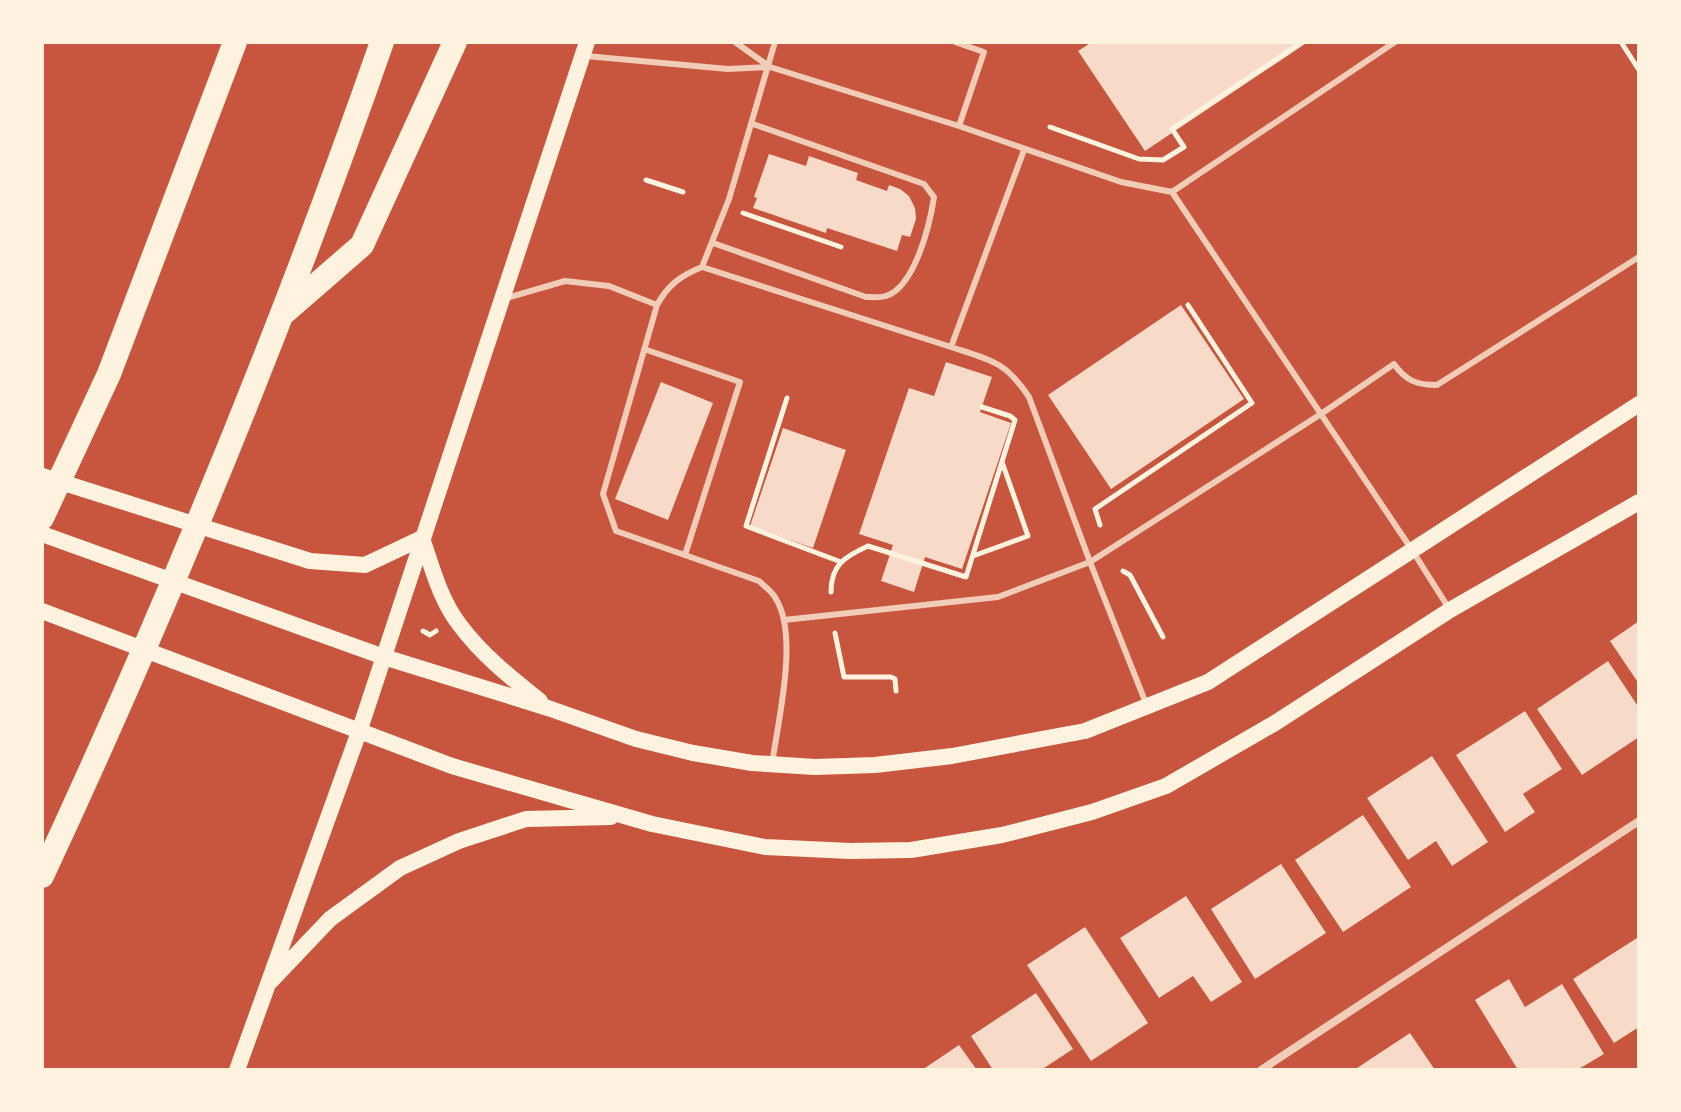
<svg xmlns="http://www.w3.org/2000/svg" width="1681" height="1112" font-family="Poppins,sans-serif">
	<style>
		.building { fill: #f7dbc8 }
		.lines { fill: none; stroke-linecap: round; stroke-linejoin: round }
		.path { stroke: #fff3e0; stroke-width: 5 }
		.service { stroke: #f1ccb7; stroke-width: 6 }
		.minor { stroke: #f1ccb7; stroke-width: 8 }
		.secondary { stroke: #fff3e0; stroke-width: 16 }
		.motorway { stroke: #fff3e0; stroke-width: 24 }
	</style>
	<rect width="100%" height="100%" fill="#c8553d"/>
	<path class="building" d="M1092 42H1308L1145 151 1078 51Z
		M769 154 806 166 809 156 858 173 856 180 887 191 889 185 900 189 909 196 915 208 916 219 910 237 902 235 897 251 827 228 826 233 753 208 757 198 754 197Z
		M1181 305 1244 399 1111 489 1048 395Z
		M946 362 992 377 980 412 1011 423 962 569 925 557 914 592 881 581 893 545 859 534 909 388 934 396Z
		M661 382 713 403 668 520 615 499Z
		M783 428 846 450 813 548 750 526Z
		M1639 621V684L1610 641Z
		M1608 661 1639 708V737L1582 775 1537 709Z
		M1525 711 1562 769 1523 794 1535 812 1505 832 1456 755Z
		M1432 756 1488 842 1452 866 1436 841 1408 860 1367 798Z
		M1363 815 1411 887 1343 932 1295 860Z
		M1281 864 1326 933 1255 979 1211 909Z
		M1186 896 1242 982 1211 1002 1193 976 1159 998 1120 938Z
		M1085 927 1148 1023 1091 1061 1027 965Z
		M1637 938 1639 942V1027L1614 1043 1573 979Z
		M1509 979 1525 1007 1562 984 1604 1054 1577 1070H1518L1475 1000Z
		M1036 993 1073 1049 1041 1070H993L971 1036Z
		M1410 1033 1435 1070H1354Z
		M959 1045 977 1070H922Z"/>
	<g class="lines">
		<path class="path" d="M1621 42 1639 70
			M1050 127 1139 159 1163 160 1184 147 1172 129 1302 42
			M646 180 683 192
			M743 213 841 247
			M787 398 746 526 841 562
			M1100 525 1095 509 1252 403 1188 305
			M973 556 1028 536 1002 462
			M1123 571 1130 575 1163 637
			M831 592C831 565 844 557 868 546L966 577 1015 420 1010 416 982 407
			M423 631 430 635 436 631
			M835 633 844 677H891L895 679 896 691"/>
		<path class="service" d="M735 42 770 67 959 126 1121 182 1172 192 1412 550 1448 607
			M955 42 984 52 959 126
			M586 56 728 69 770 67
			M1024 150 951 347C991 360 1005 361 1029 397L1090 562 1321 414 1394 364C1406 381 1417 385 1437 385L1639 257
			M1172 192 1395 42
			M713 243 866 297C872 297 880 298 886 296 915 287 930 224 934 197L924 184 753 124
			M702 267 729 199 775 42
			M503 299 565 281 609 286 657 305
			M644 349 740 382 685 555
			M784 620 998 597 1090 562 1147 706
			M772 764C778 721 799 636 776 599 773 592 765 587 759 581L616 531 603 494 657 305C668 285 680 276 702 267L951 347"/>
		<path class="minor" d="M1261 1070 1639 821"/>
		<path class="secondary" d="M42 476 310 561 365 565 422 538C432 567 440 599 459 624 481 654 511 678 540 701
			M42 534 384 657 548 708 636 739 693 753 752 763 815 767 875 765 952 756 1085 731 1208 682 1639 404
			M42 611 452 766 652 824 765 847 850 851 911 850 1002 835 1092 812 1166 786 1275 723 1450 610 1639 502
			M271 981 330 919 400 868 459 841 526 819 611 817
			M237 1070 360 729 587 42"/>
		<path class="motorway" d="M285 312 362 245 455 42
			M42 518 109 374 235 42
			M42 876C169 603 283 326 382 42"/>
	</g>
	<rect width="1681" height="1112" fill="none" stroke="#fff3e0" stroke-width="88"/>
</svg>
